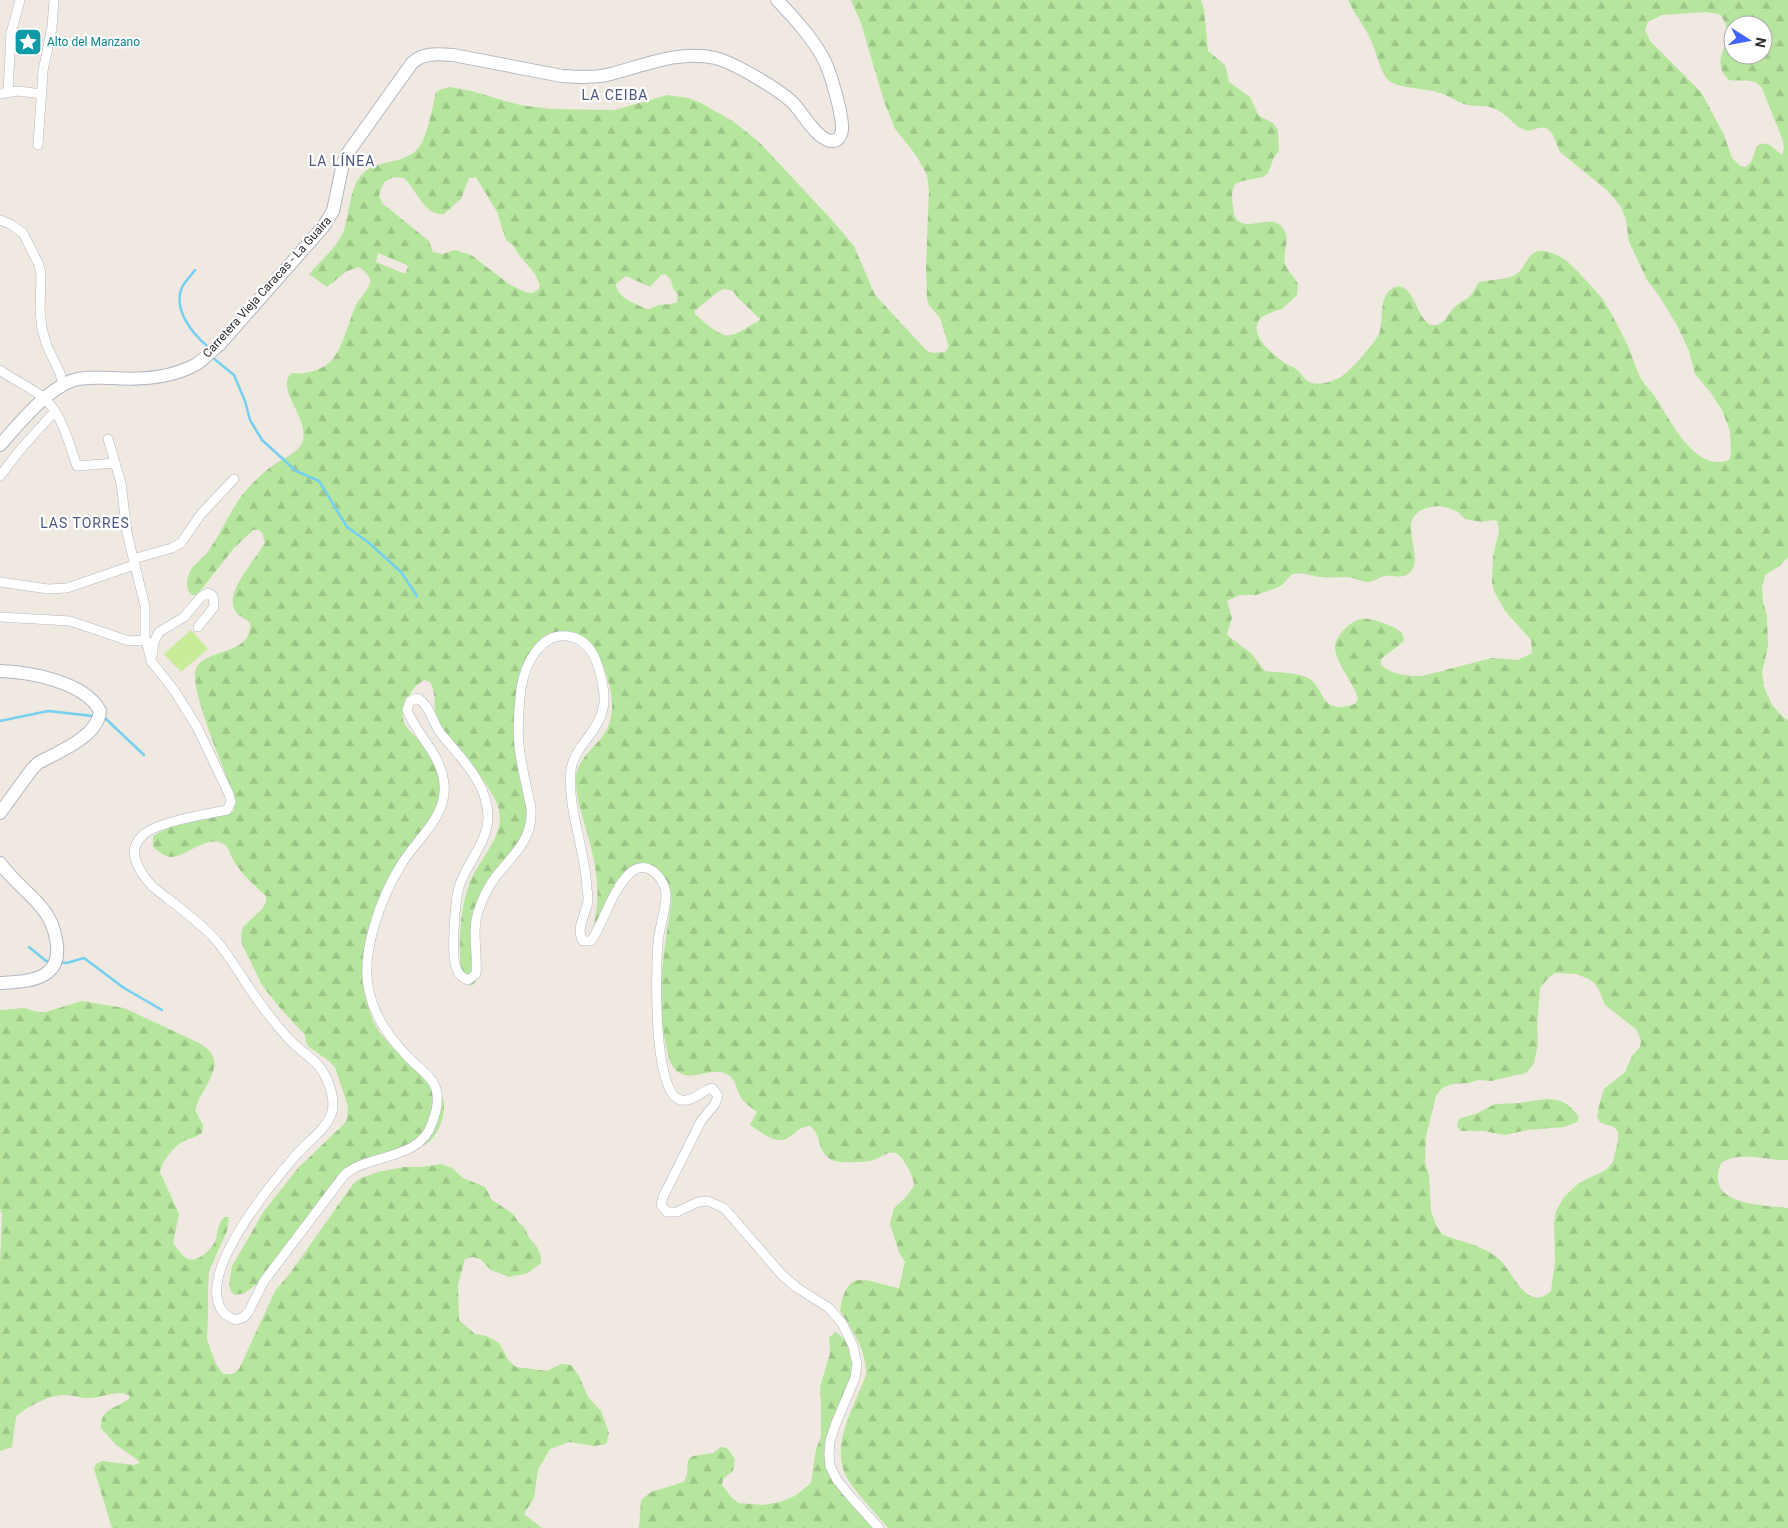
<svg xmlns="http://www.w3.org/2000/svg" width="1788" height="1528" font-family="Roboto,sans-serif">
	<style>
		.forest { fill: url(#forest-firs); fill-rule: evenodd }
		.pitch { fill: #c9ec9a }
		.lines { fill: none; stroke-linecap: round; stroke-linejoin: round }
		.stream { stroke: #75cff0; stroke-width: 2.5 }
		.minor-casing { stroke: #b4b7c1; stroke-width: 10 }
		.secondary-casing { stroke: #b4b7c1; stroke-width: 14 }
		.minor { stroke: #fff; stroke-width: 9 }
		.secondary { stroke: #fff; stroke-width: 12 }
		.labels { text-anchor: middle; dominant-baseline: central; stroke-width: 4.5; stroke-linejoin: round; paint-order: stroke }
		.culture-label { font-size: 12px; fill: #0d838f; stroke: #fff; text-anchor: start }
		.street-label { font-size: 12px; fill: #2e2e2e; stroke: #fff }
		.neighbourhood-label { font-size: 14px; letter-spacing: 1px; fill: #4d5680; stroke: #fff }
	</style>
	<defs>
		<pattern id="forest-firs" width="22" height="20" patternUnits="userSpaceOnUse" patternTransform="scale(1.25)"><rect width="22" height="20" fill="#b6e59e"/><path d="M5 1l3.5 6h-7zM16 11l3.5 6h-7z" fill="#9dc588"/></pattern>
	</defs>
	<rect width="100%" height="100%" fill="#efe9e1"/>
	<path class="forest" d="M851 0H1201L1204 9 1208 51 1225 65 1229 82 1250 97 1259 116 1273 123 1278 130 1279 151 1274 157 1268 173 1263 177 1242 181 1235 184C1231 193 1232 197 1233 206 1234 210 1233 214 1235 217 1245 234 1271 213 1282 227 1292 239 1282 251 1285 264 1287 270 1295 278 1298 284L1297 295C1292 299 1288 304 1283 308 1276 312 1264 313 1259 320 1249 336 1272 353 1283 362 1287 365 1292 366 1296 369 1301 372 1304 380 1309 382 1318 386 1331 382 1339 378 1348 374 1374 344 1379 334 1384 321 1378 296 1393 288 1417 276 1417 338 1441 323 1447 319 1450 310 1456 306 1460 302 1467 300 1471 295 1474 291 1476 286 1479 282 1491 279 1509 281 1519 272 1526 265 1528 253 1539 251 1546 250 1558 255 1564 259 1571 263 1595 290 1601 297 1610 310 1618 326 1625 340 1632 353 1635 369 1643 382 1647 388 1653 393 1657 400 1671 421 1695 473 1729 460L1731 455 1730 431 1723 412 1711 393 1695 374 1689 351 1677 325 1659 296 1647 280 1629 242 1626 220 1621 207 1608 191 1560 152 1553 135 1547 128C1538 126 1532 132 1525 130 1515 127 1509 117 1501 112 1488 103 1477 108 1464 104 1452 99 1446 94 1433 91 1423 89 1395 87 1389 81 1379 71 1376 49 1369 36 1363 24 1354 13 1348 0H1788V557L1781 565 1765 575 1762 588 1763 602 1767 616 1768 646 1762 673 1764 687 1772 705 1781 715 1788 721V1160C1764 1161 1743 1150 1721 1163 1704 1206 1760 1204 1788 1208V1528H888C876 1513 855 1493 846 1476 830 1445 855 1405 866 1375 867 1351 853 1331 840 1311 847 1265 866 1282 899 1288L905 1262 899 1252 890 1224 894 1208 906 1197 914 1186C914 1179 910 1171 906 1165 904 1161 900 1155 896 1153 887 1150 878 1160 870 1161 862 1162 839 1164 832 1160 815 1151 824 1137 810 1126 796 1127 797 1134 786 1139 774 1144 760 1131 750 1125L757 1112C751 1107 744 1103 740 1096 736 1088 736 1079 727 1074 712 1067 695 1080 682 1074 670 1069 668 1056 666 1045 655 998 664 952 671 904 673 888 665 880 653 869L633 874 595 926 594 924C602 889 595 860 585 826 581 812 576 796 576 781 575 762 591 751 602 737 619 716 612 681 599 661 593 651 579 643 570 636L544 640 517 698 533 825C514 849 483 882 474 910L477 974C476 980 476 984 470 986L462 980C458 951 459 909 470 882 479 860 500 841 500 817 500 791 456 750 441 729 430 715 439 696 430 682L425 680C415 684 412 691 407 699 392 729 419 733 430 754 436 766 441 780 446 793L403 864 377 921 366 986 369 1009 373 1021 380 1033 394 1049 441 1093C449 1108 440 1136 425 1145L381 1158 349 1171 266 1277 245 1293 235 1295 231 1292 229 1285 232 1266 264 1211 298 1168 344 1124 347 1119 348 1107 335 1067 329 1061 309 1047 306 1042 305 1035 280 1008 262 985 242 944 241 933 243 927 262 909 266 902V896C253 884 241 874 232 858 229 852 229 846 222 843 202 835 183 862 166 856 162 854 157 850 153 847V836L167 828 228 814 234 811V800L231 789C224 768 188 686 196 669 206 647 252 657 250 623 246 619 240 617 237 613 220 595 258 558 265 542L262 533 259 530H253L234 548 197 595H192C186 590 186 582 189 574 192 565 200 561 206 554 222 534 231 506 249 487 257 479 266 470 275 464 283 459 290 456 297 450 321 426 271 390 292 373 305 375 323 370 332 360 344 346 349 319 357 303 361 296 372 287 370 279 368 274 363 270 359 267L347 271 327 287 309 274C320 261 338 247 344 230 349 214 350 191 359 178 374 156 407 168 421 144 429 129 432 109 436 92L442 89 450 87 471 91 520 105 551 109 615 110 667 95 688 98 701 103 734 122 759 142 830 218 854 246 875 295 927 351 933 353 945 352 949 347 940 318 929 305 927 299 926 266 929 190 927 175 916 155 895 129 884 101 861 23ZM1705 12 1719 14C1742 38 1705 59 1729 80 1742 82 1753 77 1762 88L1783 141 1784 149 1782 155C1773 149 1769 139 1757 146L1751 162 1746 167 1740 166 1732 158 1724 135 1701 92 1650 41 1645 30 1648 22 1662 15ZM1733 25H1763V55H1733ZM393 177 404 178C416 189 424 216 444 214L461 199 469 178 476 177 497 212 506 240 513 245 519 255 535 274 540 285 538 290 532 293 525 292 509 284 471 255 455 250 442 254 433 252 429 241 382 203 379 195 384 182ZM378 253 407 265 408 267 405 274 376 262ZM665 274 671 280 673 288 678 295 677 302C671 305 666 304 660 305 654 306 653 309 647 309 636 304 616 298 616 284L626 276 650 287 661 275ZM725 289 733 291 738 298 760 319 759 321C750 325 741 333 731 335 720 338 703 321 695 314V311L698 308 719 291ZM1439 506 1449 508 1458 512 1465 519 1481 522 1494 520 1497 521 1499 531 1493 556 1492 582 1494 591 1505 611 1531 640 1532 653 1518 660 1492 658 1422 676C1409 676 1391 675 1381 665V659L1403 642 1404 639C1403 637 1403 634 1401 632 1395 626 1370 617 1361 619 1350 621 1334 637 1335 649 1337 663 1353 683 1358 698L1356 703C1352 706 1346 706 1341 707 1320 708 1323 686 1308 678 1295 672 1279 673 1265 671L1251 653 1228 636 1227 633 1232 618 1227 601 1240 595H1256L1276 588 1282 585 1291 575C1302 571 1310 576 1321 577 1330 578 1339 577 1348 577 1354 578 1360 581 1367 582 1374 582 1379 577 1385 576 1393 575 1401 579 1408 574 1431 558 1384 510 1439 506ZM1556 973 1576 974 1589 979 1594 983 1598 988 1605 1005 1637 1030 1641 1041 1640 1047 1632 1056 1625 1072 1604 1089 1600 1102 1597 1116 1599 1121 1601 1123 1614 1127 1618 1132V1140L1613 1162 1606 1170 1579 1183 1564 1197 1556 1211 1554 1223 1555 1261 1551 1291C1525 1315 1512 1266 1494 1255 1479 1245 1460 1241 1443 1235L1436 1225 1431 1211 1429 1176 1425 1162 1426 1136 1436 1096 1442 1088 1452 1084 1469 1083 1478 1080 1491 1081 1526 1073 1534 1063 1538 1043 1537 1027 1540 988 1549 977Z
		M82 1001 124 1008 199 1043C233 1062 201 1086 195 1110L203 1125 202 1133C197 1137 190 1138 184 1141 174 1146 162 1161 160 1172L179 1214 173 1243C177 1247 181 1255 186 1258 197 1265 213 1248 216 1239 218 1230 218 1224 224 1217H229L227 1231 209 1271 208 1288V1312L207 1340 216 1364 223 1374H233L239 1369 275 1291 291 1272 353 1184 359 1179 378 1172 404 1167H422L441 1164 452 1168 463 1178 485 1187 492 1200 513 1214 519 1223 524 1227 530 1239 537 1247 541 1256V1263L528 1273 509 1277 491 1270 480 1259 473 1257 465 1259 458 1285 459 1320 475 1334 487 1336 499 1343 509 1361 516 1367 547 1371 561 1364 571 1365 579 1376 588 1397 601 1411 609 1433 606 1444 594 1446 569 1442 550 1449 538 1470 534 1498 525 1512V1515L542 1528H112L94 1469 96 1464 102 1461 134 1465 140 1463 135 1458 116 1445 101 1428C100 1409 116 1408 129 1399V1395C116 1390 104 1397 91 1398 82 1399 73 1395 64 1395 50 1395 25 1407 16 1417L12 1447 0 1451V1266L2 1215 0 1208V1010L25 1008 37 1012H46Z
		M1546 1099C1564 1100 1568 1103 1579 1117L1577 1122 1564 1127 1527 1130 1505 1135 1483 1131H1461L1457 1127 1458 1121 1461 1118 1476 1114 1495 1104 1519 1103Z
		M836 1332C847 1339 852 1352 855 1365L830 1453 836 1485 842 1494 876 1528H639L641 1500 651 1492 684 1482 687 1475 688 1460 693 1456 713 1453 721 1447 727 1448 735 1459 733 1471 723 1479 722 1485 732 1498 739 1503 763 1505 780 1502 795 1496 811 1483 816 1449 821 1437V1406L820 1387 830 1353 829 1337Z"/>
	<path class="pitch" d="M191 630 208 649 181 672 164 654Z"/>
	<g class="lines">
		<path class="stream" d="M195 270C191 276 183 283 181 290 174 311 193 334 207 346
			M213 358 234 375 245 401 250 420 262 440 296 471 319 481 347 527 368 542 401 572 417 596
			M106 719 144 755
			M0 721 48 711 93 716
			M29 947 46 961H50
			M58 962 67 963 84 958 124 988 162 1010"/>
		<defs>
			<path id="minor" d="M8 92 11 33 20 0
				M0 94 18 91 42 94
				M38 145 43 71 52 27 54 0
				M0 220 10 224 23 233 39 265 41 274 40 311 42 329 47 346 60 373 63 385
				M0 370C14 381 33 388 46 400 63 417 69 444 77 466L115 463
				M108 439 121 483 127 533 145 606V636L151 661 174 690 197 727 229 794 231 802 227 810C207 814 155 822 142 836 125 852 141 874 153 887 173 903 196 919 214 938 233 959 245 984 262 1006 270 1017 279 1028 288 1038 299 1051 315 1058 323 1072 330 1083 335 1100 332 1112 326 1130 307 1142 296 1155 272 1183 194 1275 223 1312 226 1316 232 1318 236 1320L244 1317 249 1311 264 1281 345 1174C350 1171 355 1167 361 1165 387 1155 423 1153 432 1123 436 1113 439 1099 436 1089 433 1078 420 1069 412 1061 392 1041 375 1019 369 991 360 953 381 897 401 865 416 839 448 817 444 783 441 754 417 736 407 710L410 701 417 698C430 704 433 725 442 735 462 759 488 784 488 817 488 841 468 862 460 884 455 897 451 955 456 967 458 974 462 978 468 980L476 974C478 953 471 930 479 909 483 897 489 885 497 875 515 853 533 839 531 808 527 788 521 766 519 745 517 727 519 707 521 689 525 663 542 629 572 637 585 640 593 652 597 663 608 696 608 713 586 740 579 749 572 759 571 770 567 811 586 850 587 890 588 893 588 898 588 901 586 914 575 929 583 941H591C605 920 611 892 629 874 645 858 663 875 666 893 667 906 659 929 658 942 656 967 652 1094 681 1100 694 1102 701 1091 712 1088L718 1096 715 1104 701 1121 663 1197 661 1205 667 1212H677L698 1202 708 1201 724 1208 782 1275 796 1287 829 1308 842 1323 853 1346 857 1364 855 1378 836 1423 830 1441 829 1454 830 1466 837 1480 851 1497 879 1528
				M0 476 20 450 55 411
				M133 559 172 548 181 543 201 514 234 479
				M0 582 48 589 67 588 134 565
				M0 617 70 621 129 641 146 640
				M152 656 154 642 159 632 184 617 201 597 208 593 213 596 214 607 198 627"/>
			<path id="secondary" d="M0 445C19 424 44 392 71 381 84 376 99 378 113 378 141 380 170 378 195 365 204 360 211 351 219 345L323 227 333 211 343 163 347 154 412 63C424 52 438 54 453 55L562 76C579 77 595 78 611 74 646 65 679 50 715 58 735 63 780 90 794 104 803 114 817 139 831 141 839 142 843 133 842 125 841 110 830 69 822 56 810 35 794 18 777 0
				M0 671C30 672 85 682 100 711 98 737 58 752 38 763L32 769 0 813
				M0 863C12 880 29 892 42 908 54 922 66 958 48 972 36 982 15 982 0 983"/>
		</defs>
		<use href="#minor" class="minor-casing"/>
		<use href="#secondary" class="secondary-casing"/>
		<use href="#minor" class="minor"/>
		<use href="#secondary" class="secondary"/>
	</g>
	<defs>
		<symbol id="sight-square" viewBox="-11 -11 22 22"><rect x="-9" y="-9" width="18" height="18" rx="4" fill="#0f9aa8" stroke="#fff"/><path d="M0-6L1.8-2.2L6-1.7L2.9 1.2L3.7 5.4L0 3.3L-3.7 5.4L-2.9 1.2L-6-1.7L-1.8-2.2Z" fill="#fff"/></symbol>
	</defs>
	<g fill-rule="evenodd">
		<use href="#sight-square" x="12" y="26" width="32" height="32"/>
	</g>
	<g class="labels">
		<g class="culture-label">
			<text x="47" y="42">Alto del Manzano</text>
		</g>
		<g class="street-label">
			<text transform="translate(267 287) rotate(-48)">Carretera Vieja Caracas - La Guaira</text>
		</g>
		<g class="neighbourhood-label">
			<text x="615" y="95">LA CEIBA</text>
			<text x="342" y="161">LA LÍNEA</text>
			<text x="85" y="523">LAS TORRES</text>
		</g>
	</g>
	<g transform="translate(1748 40) rotate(101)"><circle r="24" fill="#ffffff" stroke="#ababab"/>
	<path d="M0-4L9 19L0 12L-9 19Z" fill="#4264fb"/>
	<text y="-8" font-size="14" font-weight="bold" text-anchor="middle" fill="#2e2e2e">N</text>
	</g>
</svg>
